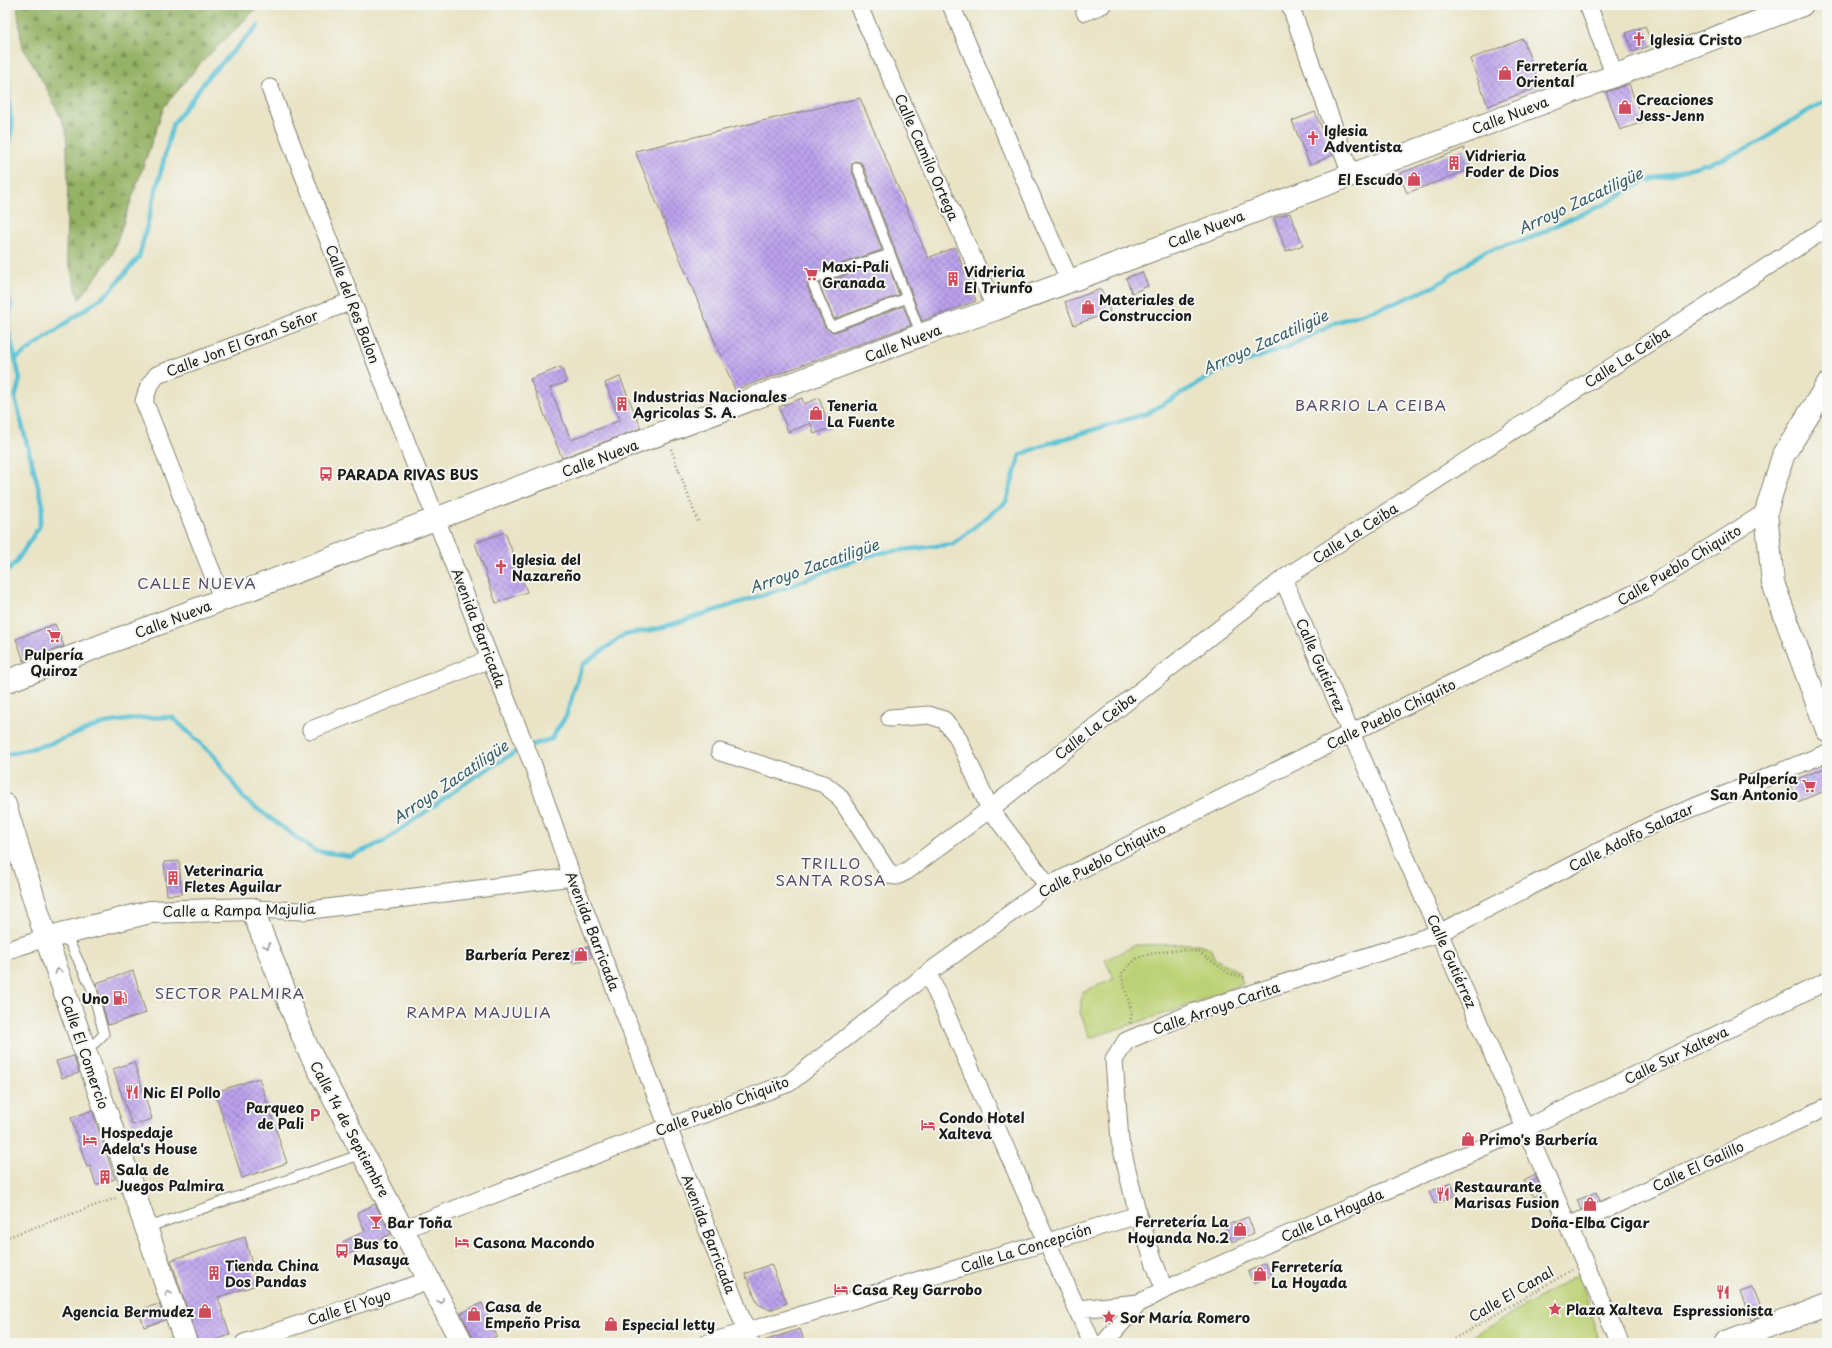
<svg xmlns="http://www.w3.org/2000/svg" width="1832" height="1348" font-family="'Playpen Sans',sans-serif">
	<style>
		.forest { fill: url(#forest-firs); stroke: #586841 }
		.park { fill: #bcd175; stroke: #6c7648 }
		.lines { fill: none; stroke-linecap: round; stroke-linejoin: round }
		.stream { stroke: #58c1d5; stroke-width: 4.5 }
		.building { fill: url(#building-cross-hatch) }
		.service-casing { stroke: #828071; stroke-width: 11 }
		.minor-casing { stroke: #828071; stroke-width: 19 }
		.tertiary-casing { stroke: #828071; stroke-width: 24 }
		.trunk-casing { stroke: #828071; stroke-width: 24 }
		.path { stroke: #828071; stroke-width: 2.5; stroke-dasharray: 1 3; stroke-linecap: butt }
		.service { stroke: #fff; stroke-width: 9 }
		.minor { stroke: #fff; stroke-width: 17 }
		.tertiary { stroke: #fff; stroke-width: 22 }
		.trunk { stroke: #fff; stroke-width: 22 }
		.oneway { stroke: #999 }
		.labels { text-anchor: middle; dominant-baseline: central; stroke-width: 4; stroke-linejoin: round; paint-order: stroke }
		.poi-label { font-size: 14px; font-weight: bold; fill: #1c1c1c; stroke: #f6f6f2; text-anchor: start }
		.street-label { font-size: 14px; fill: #1c1c1c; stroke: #f6f6f2 }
		.water-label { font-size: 15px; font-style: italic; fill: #345e66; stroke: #f6f6f2 }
		.neighbourhood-label { font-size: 15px; letter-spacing: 1px; fill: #544b65; stroke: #f6f6f2 }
	</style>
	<defs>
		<pattern id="forest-firs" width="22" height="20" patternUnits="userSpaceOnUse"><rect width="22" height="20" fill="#95b366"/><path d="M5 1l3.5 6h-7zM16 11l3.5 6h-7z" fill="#799153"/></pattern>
		<pattern id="building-cross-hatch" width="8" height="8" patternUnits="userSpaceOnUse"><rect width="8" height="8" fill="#bca2ed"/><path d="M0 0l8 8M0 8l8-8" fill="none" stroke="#9883bf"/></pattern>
	</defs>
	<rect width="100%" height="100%" fill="#f6f6f2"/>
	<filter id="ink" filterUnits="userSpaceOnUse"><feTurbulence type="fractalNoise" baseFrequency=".025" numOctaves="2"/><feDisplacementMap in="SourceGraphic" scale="8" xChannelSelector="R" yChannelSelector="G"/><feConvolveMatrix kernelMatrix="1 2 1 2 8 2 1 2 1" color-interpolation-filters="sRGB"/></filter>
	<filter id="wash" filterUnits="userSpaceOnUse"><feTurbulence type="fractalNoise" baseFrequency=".012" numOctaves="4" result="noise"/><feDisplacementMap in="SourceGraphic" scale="16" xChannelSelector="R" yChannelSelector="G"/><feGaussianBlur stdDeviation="0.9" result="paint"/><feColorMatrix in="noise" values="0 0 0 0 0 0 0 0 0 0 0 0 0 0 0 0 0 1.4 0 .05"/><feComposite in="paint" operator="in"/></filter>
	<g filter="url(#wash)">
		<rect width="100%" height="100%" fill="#e9e4c6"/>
		<path class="forest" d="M17 5H260L199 65 164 107 112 255 79 300 66 253 68 178 66 130 47 89 22 46Z"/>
		<path class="park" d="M1199 944 1210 948 1215 959 1239 972 1243 984 1187 1006 1090 1038 1080 1013 1082 992 1114 979 1105 960 1136 945Z
			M1579 1274 1601 1343H1461Z"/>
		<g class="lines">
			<path class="stream" d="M5 69 8 77 9 104 12 126 5 162
				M5 246V257
				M5 273V275
				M5 282 11 306 8 328 20 379 15 398 43 505 39 527 16 562 5 574
				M17 358 108 293 139 257 173 124 209 76 258 26
				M529 746 551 739 566 716 582 665 624 635 657 629 785 588 843 564 878 553 953 544 1006 502 1020 455 1044 445 1148 413 1221 370 1288 347 1337 322 1395 303 1437 285 1485 251 1529 239 1565 221 1605 204 1643 182 1722 159 1762 141 1782 126 1827 100
				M5 755 49 744 105 723 140 718 172 717 214 756 244 799 315 851 351 856 383 842 473 778 522 748"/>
		</g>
		<g id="blocks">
			<path class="building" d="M1645 26 1652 45 1633 52 1626 33Z
				M1523 39 1540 86 1488 106 1470 59Z
				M1629 84 1643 122 1620 130 1606 92Z
				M860 98 928 258 955 247 976 301 922 321 863 165 860 162 855 161 852 164 851 169 882 250 814 273 808 277 807 286 824 326 830 331 835 332 903 306 911 325 735 390 635 151Z
				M1315 112 1333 155 1310 165 1292 121Z
				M1464 148 1471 169 1407 193 1399 174Z
				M1290 213 1303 245 1286 251 1274 218Z
				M887 261 899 295 834 319 819 284Z
				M1142 272 1148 286 1132 293 1126 278Z
				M1101 289 1110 312 1074 325 1065 302Z
				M561 367 567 382 550 388 571 440 620 420 605 383 620 377 641 428 562 458 530 379Z
				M802 398 804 404 819 398 830 428 814 434 811 423 788 432 779 407Z
				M505 532 527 592 496 603 475 543Z
				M55 624 64 646 24 661 16 639Z
				M1827 767V790L1797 802 1789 782Z
				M179 861 182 894 167 895 164 862Z
				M588 946 592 957 573 964 569 952Z
				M133 971 146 1013 108 1025 96 983Z
				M74 1056 79 1073 62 1078 56 1061Z
				M134 1062 152 1119 132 1125 113 1069Z
				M259 1078 287 1163 242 1178 215 1092Z
				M92 1110 115 1179 96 1185 90 1166 87 1167 71 1118Z
				M1535 1175 1543 1192 1534 1197 1524 1181Z
				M1451 1183 1456 1195 1435 1204 1429 1192Z
				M1597 1192 1600 1201 1581 1210 1577 1200Z
				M375 1204 391 1234 349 1254 343 1242 365 1231 357 1213Z
				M1248 1217 1254 1233 1232 1242 1225 1226Z
				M245 1237 257 1285 218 1297 230 1335 205 1343H198L171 1260Z
				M1265 1263 1272 1275 1254 1284 1248 1272Z
				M771 1264 787 1303 770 1310 758 1304 745 1274Z
				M1752 1287 1763 1316 1751 1320 1740 1291Z
				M482 1303 497 1336 481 1343H476L461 1313Z
				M159 1304 165 1320 144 1327 139 1310Z
				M800 1329 805 1343H765L764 1341Z"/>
		</g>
	</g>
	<g filter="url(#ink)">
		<use href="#blocks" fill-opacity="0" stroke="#828071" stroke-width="1"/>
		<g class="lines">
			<defs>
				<path id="service" d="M857 167 921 335
					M890 254 817 278 813 280V284L830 324 833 326 907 298
					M65 933 92 989 104 1034 95 1043 84 1047
					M146 1228 362 1154"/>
				<path id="minor" d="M858 5 996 309
					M951 5 1037 209 1070 281
					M1290 5 1351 175
					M1588 5 1615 76
					M1085 12 1102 5
					M270 88 490 659 533 765 572 877 751 1343
					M1283 579 1620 1343
					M223 600 144 401 149 386 157 375 352 301
					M890 718 929 715 944 720 957 736 990 809 1048 886
					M311 730 490 659
					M720 752 824 784 839 796 890 875 897 876 907 871 990 809 1283 579 1827 228
					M252 909 303 911 572 877
					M5 951 46 938
					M928 973 1092 1343
					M1569 1226 1827 1107
					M404 1229 668 1127 789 1083 928 973 1048 886 1351 733 1647 587 1766 512
					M1164 1290 1138 1215 1120 1141 1114 1060 1126 1041 1192 1013 1439 933 1655 823 1827 753
					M1078 1309 1139 1303 1164 1290 1526 1128 1827 981
					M244 1343 430 1280
					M708 1343 1138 1215
					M1104 1343 1139 1303"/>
				<path id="tertiary" d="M5 682 921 335 996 309 1802 5
					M5 805 46 938 186 1343
					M46 938 150 912 252 909 307 1047 462 1343
					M1726 1343 1827 1305"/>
				<path id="trunk" d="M1827 385 1783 456 1766 512 1773 583 1827 730"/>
			</defs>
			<use href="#service" class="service-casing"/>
			<use href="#minor" class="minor-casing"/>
			<use href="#tertiary" class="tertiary-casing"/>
			<use href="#trunk" class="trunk-casing"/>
			<path class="path" d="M671 449 698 522
				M1130 1023 1132 1013 1121 974 1137 958 1157 952 1180 950 1199 952 1228 973 1246 978
				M5 1238 116 1198
				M1447 1343 1572 1270"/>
			<use href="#service" class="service"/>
			<use href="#minor" class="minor"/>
			<use href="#tertiary" class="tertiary"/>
			<use href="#trunk" class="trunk"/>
		</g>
		<defs><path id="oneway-chevron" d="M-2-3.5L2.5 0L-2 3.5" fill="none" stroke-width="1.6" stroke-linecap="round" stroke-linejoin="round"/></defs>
		<g class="oneway">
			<use href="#oneway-chevron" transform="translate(267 946) rotate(68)"/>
			<use href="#oneway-chevron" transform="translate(58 971) rotate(-109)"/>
			<use href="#oneway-chevron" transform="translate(168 1293) rotate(-109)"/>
			<use href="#oneway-chevron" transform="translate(441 1301) rotate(63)"/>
		</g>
	</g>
	<defs>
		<symbol id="church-bare" viewBox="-9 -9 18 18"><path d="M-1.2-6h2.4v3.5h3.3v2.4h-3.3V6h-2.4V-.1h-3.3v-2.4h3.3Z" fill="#d1495b" stroke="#f6f6f2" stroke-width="2.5" paint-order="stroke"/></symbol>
		<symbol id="shop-bare" viewBox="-9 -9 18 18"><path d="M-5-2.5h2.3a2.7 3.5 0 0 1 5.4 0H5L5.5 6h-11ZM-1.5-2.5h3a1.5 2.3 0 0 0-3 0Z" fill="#d1495b" stroke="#f6f6f2" stroke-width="2.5" paint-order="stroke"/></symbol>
		<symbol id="building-bare" viewBox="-9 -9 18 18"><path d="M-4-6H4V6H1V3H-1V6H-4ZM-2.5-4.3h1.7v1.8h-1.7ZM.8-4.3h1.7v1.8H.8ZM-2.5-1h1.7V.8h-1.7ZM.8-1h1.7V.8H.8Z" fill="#d1495b" stroke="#f6f6f2" stroke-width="2.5" paint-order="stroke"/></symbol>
		<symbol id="supermarket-bare" viewBox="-9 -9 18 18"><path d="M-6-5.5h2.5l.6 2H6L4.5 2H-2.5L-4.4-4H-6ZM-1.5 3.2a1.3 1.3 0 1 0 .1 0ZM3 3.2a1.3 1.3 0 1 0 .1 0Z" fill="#d1495b" stroke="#f6f6f2" stroke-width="2.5" paint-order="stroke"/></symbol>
		<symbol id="bus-bare" viewBox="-9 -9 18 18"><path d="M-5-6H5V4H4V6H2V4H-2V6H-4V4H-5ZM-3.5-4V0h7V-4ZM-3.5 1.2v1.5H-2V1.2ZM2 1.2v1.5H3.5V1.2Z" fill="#d1495b" stroke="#f6f6f2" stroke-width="2.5" paint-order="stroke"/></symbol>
		<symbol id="fuel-bare" viewBox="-9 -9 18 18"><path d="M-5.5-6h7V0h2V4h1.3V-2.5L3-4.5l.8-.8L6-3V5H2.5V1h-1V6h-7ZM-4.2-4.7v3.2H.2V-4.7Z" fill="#d1495b" stroke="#f6f6f2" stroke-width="2.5" paint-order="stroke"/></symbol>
		<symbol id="restaurant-bare" viewBox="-9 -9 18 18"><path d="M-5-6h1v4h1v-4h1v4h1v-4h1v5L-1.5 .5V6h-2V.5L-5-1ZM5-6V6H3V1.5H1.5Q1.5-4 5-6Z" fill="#d1495b" stroke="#f6f6f2" stroke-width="2.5" paint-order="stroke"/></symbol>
		<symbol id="parking-bare" viewBox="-9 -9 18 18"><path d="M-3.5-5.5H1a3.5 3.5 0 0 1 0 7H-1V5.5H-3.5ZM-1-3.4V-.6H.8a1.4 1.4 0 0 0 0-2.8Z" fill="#d1495b" stroke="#f6f6f2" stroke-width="2.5" paint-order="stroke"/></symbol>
		<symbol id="hotel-bare" viewBox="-9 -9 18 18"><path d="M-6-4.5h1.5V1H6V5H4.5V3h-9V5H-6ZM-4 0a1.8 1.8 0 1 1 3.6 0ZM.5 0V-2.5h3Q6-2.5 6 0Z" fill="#d1495b" stroke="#f6f6f2" stroke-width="2.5" paint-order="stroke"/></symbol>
		<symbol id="bar-bare" viewBox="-9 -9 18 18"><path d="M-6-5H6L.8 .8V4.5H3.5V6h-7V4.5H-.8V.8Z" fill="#d1495b" stroke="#f6f6f2" stroke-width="2.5" paint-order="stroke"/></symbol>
		<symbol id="sight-bare" viewBox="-9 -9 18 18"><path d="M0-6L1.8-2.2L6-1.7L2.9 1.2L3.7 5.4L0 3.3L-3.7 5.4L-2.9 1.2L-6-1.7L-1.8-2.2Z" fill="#d1495b" stroke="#f6f6f2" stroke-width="2.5" paint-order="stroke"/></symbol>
	</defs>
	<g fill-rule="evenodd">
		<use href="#church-bare" x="1629" y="29" width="20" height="20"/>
		<use href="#shop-bare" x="1495" y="63" width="20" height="20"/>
		<use href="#shop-bare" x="1615" y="97" width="20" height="20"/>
		<use href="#church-bare" x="1303" y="128" width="20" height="20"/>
		<use href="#building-bare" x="1444" y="153" width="20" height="20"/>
		<use href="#shop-bare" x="1404" y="169" width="20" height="20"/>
		<use href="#supermarket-bare" x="801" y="264" width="20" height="20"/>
		<use href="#building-bare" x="943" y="269" width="20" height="20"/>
		<use href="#shop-bare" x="1078" y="297" width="20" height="20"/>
		<use href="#building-bare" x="612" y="394" width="20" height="20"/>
		<use href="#shop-bare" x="806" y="403" width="20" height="20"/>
		<use href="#bus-bare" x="316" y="464" width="20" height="20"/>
		<use href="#church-bare" x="491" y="557" width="20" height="20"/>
		<use href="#supermarket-bare" x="44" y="626" width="20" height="20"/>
		<use href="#supermarket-bare" x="1799" y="776" width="20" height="20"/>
		<use href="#building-bare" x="163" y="868" width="20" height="20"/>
		<use href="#shop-bare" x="571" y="944" width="20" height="20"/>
		<use href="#fuel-bare" x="110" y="988" width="20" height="20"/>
		<use href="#restaurant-bare" x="122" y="1082" width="20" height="20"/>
		<use href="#parking-bare" x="305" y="1105" width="20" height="20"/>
		<use href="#hotel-bare" x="918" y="1115" width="20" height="20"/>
		<use href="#shop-bare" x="1458" y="1129" width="20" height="20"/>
		<use href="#hotel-bare" x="80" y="1130" width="20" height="20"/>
		<use href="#building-bare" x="95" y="1167" width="20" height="20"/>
		<use href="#restaurant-bare" x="1433" y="1184" width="20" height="20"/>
		<use href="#shop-bare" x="1580" y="1194" width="20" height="20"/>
		<use href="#bar-bare" x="366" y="1212" width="20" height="20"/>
		<use href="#shop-bare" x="1230" y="1219" width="20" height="20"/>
		<use href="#hotel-bare" x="452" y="1232" width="20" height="20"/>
		<use href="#bus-bare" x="332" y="1241" width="20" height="20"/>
		<use href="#building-bare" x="204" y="1263" width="20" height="20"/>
		<use href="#shop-bare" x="1250" y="1264" width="20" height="20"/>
		<use href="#hotel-bare" x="831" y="1279" width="20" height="20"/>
		<use href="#restaurant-bare" x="1713" y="1282" width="20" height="20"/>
		<use href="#sight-bare" x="1545" y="1299" width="20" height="20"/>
		<use href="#shop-bare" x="195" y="1301" width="20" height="20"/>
		<use href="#shop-bare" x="464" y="1304" width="20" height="20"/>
		<use href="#sight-bare" x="1099" y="1307" width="20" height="20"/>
		<use href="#shop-bare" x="601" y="1314" width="20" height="20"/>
	</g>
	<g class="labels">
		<g class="poi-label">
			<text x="1650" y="39">Iglesia Cristo</text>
			<text x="1516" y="65">Ferretería<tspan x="1516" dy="16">Oriental</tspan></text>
			<text x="1636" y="99">Creaciones<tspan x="1636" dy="16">Jess-Jenn</tspan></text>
			<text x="1324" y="130">Iglesia<tspan x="1324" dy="16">Adventista</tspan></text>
			<text x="1465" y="155">Vidrieria<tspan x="1465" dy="16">Foder de Dios</tspan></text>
			<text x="1403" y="179" text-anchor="end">El Escudo</text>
			<text x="822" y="266">Maxi-Pali<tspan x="822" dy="16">Granada</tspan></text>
			<text x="964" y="271">Vidrieria<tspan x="964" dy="16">El Triunfo</tspan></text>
			<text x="1099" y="299">Materiales de<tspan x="1099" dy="16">Construccion</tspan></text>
			<text x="633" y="396">Industrias Nacionales<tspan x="633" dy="16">Agricolas S. A.</tspan></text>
			<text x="827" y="405">Teneria<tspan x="827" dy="16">La Fuente</tspan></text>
			<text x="337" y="474">PARADA RIVAS BUS</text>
			<text x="512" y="559">Iglesia del<tspan x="512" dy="16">Nazareño</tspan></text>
			<text x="54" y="654" text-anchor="middle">Pulpería<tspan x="54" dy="16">Quiroz</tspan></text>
			<text x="1798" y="778" text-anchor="end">Pulpería<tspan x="1798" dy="16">San Antonio</tspan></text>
			<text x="184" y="870">Veterinaria<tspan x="184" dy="16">Fletes Aguilar</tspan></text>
			<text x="570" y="954" text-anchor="end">Barbería Perez</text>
			<text x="109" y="998" text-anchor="end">Uno</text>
			<text x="143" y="1092">Nic El Pollo</text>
			<text x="304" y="1107" text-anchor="end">Parqueo<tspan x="304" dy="16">de Pali</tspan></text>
			<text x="939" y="1117">Condo Hotel<tspan x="939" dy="16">Xalteva</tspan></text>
			<text x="101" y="1132">Hospedaje<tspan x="101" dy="16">Adela's House</tspan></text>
			<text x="1479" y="1139">Primo's Barbería</text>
			<text x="116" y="1169">Sala de<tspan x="116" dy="16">Juegos Palmira</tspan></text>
			<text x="1454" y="1186">Restaurante<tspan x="1454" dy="16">Marisas Fusion</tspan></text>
			<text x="1229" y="1221" text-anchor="end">Ferretería La<tspan x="1229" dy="16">Hoyanda No.2</tspan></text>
			<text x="387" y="1222">Bar Toña</text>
			<text x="1590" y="1222" text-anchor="middle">Doña-Elba Cigar</text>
			<text x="473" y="1242">Casona Macondo</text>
			<text x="353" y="1243">Bus to<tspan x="353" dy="16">Masaya</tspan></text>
			<text x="225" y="1265">Tienda China<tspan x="225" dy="16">Dos Pandas</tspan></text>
			<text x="1271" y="1266">Ferretería<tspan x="1271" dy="16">La Hoyada</tspan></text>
			<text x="852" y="1289">Casa Rey Garrobo</text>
			<text x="485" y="1306">Casa de<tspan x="485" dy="16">Empeño Prisa</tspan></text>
			<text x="1566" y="1309">Plaza Xalteva</text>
			<text x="1723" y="1310" text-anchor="middle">Espressionista</text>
			<text x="194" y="1311" text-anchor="end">Agencia Bermudez</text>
			<text x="1120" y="1317">Sor María Romero</text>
			<text x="622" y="1324">Especial letty</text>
		</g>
		<g class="street-label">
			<text transform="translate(1510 115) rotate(-21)">Calle Nueva</text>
			<text transform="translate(927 157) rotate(66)">Calle Camilo Ortega</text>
			<text transform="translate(1206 229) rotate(-21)">Calle Nueva</text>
			<text transform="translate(353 304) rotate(69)">Calle del Res Balon</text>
			<text transform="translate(242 343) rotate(-21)">Calle Jon El Gran Señor</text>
			<text transform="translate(903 343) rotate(-21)">Calle Nueva</text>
			<text transform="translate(1627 357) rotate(-33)">Calle La Ceiba</text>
			<text transform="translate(600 458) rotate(-21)">Calle Nueva</text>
			<text transform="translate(1355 533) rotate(-33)">Calle La Ceiba</text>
			<text transform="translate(1679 565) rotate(-31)">Calle Pueblo Chiquito</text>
			<text transform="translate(173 619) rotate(-21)">Calle Nueva</text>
			<text transform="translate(479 628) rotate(69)">Avenida Barricada</text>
			<text transform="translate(1321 665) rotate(66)">Calle Gutiérrez</text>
			<text transform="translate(1391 714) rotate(-26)">Calle Pueblo Chiquito</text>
			<text transform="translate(1095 726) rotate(-38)">Calle La Ceiba</text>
			<text transform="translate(1631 837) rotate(-26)">Calle Adolfo Salazar</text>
			<text transform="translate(1102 860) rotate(-28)">Calle Pueblo Chiquito</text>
			<text transform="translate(239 910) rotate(-1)">Calle a Rampa Majulia</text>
			<text transform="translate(593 931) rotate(69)">Avenida Barricada</text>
			<text transform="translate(1452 961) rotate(66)">Calle Gutiérrez</text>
			<text transform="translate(1216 1008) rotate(-19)">Calle Arroyo Carita</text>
			<text transform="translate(85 1052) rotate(71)">Calle El Comercio</text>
			<text transform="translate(1676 1055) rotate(-26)">Calle Sur Xalteva</text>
			<text transform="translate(722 1106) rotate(-21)">Calle Pueblo Chiquito</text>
			<text transform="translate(350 1129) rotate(62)">Calle 14 de Septiembre</text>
			<text transform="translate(1698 1166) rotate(-25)">Calle El Galillo</text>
			<text transform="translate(1332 1215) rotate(-24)">Calle La Hoyada</text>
			<text transform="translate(709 1234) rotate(69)">Avenida Barricada</text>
			<text transform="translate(1026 1248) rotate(-17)">Calle La Concepción</text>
			<text transform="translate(1511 1294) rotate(-30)">Calle El Canal</text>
			<text transform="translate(349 1307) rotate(-18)">Calle El Yoyo</text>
		</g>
		<g class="water-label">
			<text transform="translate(1580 200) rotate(-25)">Arroyo Zacatiligüe</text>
			<text transform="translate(1265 341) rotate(-24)">Arroyo Zacatiligüe</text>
			<text transform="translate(814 565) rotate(-19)">Arroyo Zacatiligüe</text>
			<text transform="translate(450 781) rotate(-34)">Arroyo Zacatiligüe</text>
		</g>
		<g class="neighbourhood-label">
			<text x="1371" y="404">BARRIO LA CEIBA</text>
			<text x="197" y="582">CALLE NUEVA</text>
			<text x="831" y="862">TRILLO<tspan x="831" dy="17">SANTA ROSA</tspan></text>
			<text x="230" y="992">SECTOR PALMIRA</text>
			<text x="479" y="1011">RAMPA MAJULIA</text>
		</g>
	</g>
	<rect width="1832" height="1348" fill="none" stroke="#f6f6f2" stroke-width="20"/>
</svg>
